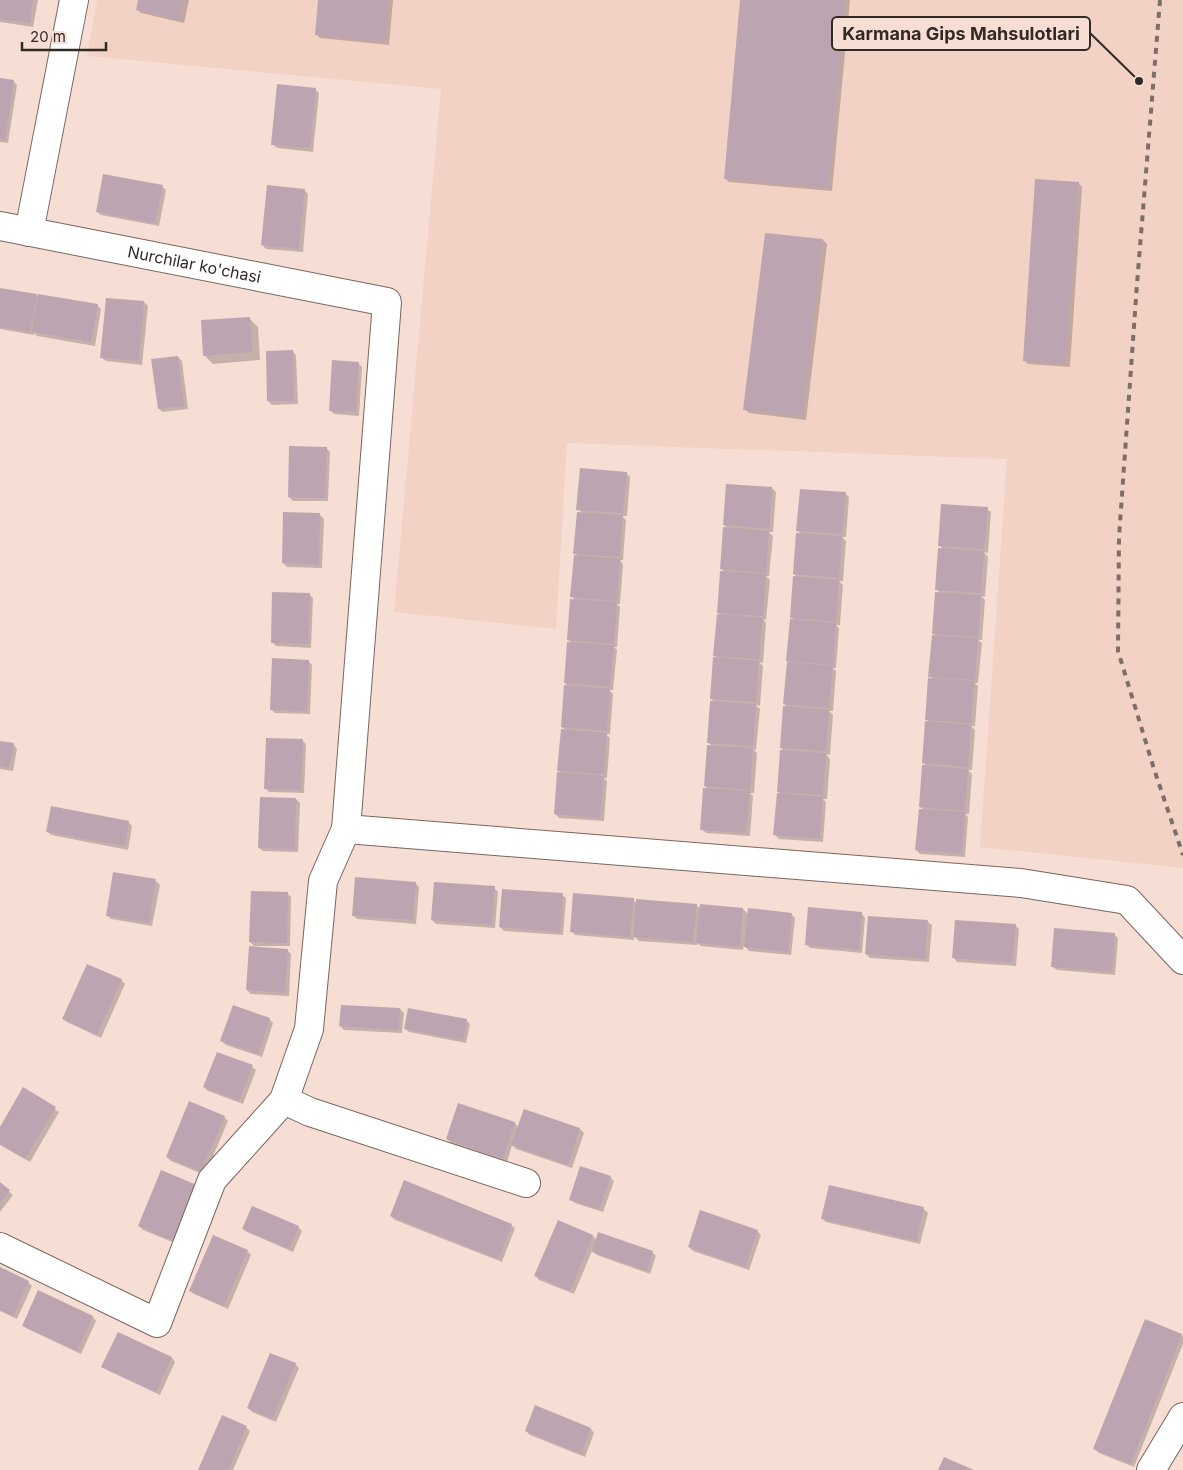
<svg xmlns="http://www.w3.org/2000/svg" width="1183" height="1470" font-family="Inter,sans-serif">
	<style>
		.built { fill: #f3d2c6 }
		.shadow { fill: #0003 }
		.building { fill: #bca5b1 }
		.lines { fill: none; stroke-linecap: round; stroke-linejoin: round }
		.minor-casing { stroke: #7b655d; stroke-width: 30 }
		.minor { stroke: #fff; stroke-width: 28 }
		.rail { stroke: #7d6e68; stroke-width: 4; stroke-dasharray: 6 6; stroke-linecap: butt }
		.labels { text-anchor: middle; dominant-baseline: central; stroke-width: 4; stroke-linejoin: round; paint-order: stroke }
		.street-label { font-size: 16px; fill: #322925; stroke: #f7ded5 }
		.leader { fill: none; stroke: #322925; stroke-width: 2 }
		.callout-dot { fill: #322925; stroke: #f7ded5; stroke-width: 2 }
		.callout { fill: #f7ded5; stroke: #322925; stroke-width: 2 }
		.callout-label { font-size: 18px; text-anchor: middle; font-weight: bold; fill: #322925 }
	</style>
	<rect width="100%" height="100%" fill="#f7ded5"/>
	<path class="built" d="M97 0H1183V868L980 847 1007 459 567 443 556 629 394 612 441 89 87 56Z"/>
	<path class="shadow" d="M0 0H38L33 27 0 22Z
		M139 0H189L184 23 141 13 137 9Z
		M320 0H393L389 45 320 38 316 34Z
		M741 0H850L832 191 729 182 725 178Z
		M0 79 13 81 17 85 8 143 0 142Z
		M315 89 319 93 313 152 277 148 273 144Z
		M1078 183 1082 187 1070 367 1028 364 1024 360Z
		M162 186 166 190 159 226 101 215 97 212Z
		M304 190 308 194 303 252 266 249 262 245Z
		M823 240 827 244 806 420 749 413 745 409Z
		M0 289 36 295 39 298 97 305 101 309 95 346 37 336 34 333V335L0 329Z
		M144 302 148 306 142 365 106 361 102 358Z
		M249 318 258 327 260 360 213 364 204 355Z
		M292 351 296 355 298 404 272 405 268 401Z
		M178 357 182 361 188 409 163 412 159 409Z
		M358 363 362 367 359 416 334 414 330 410Z
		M326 448 330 452 328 501H293L289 497Z
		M626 473 630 477 627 516H622L626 520 623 560H620L623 564 620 604H617L620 607 617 647H614L617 650 613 690H609L613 694 610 734H606L610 738 607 778H604L607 781 604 821 559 818 555 814 562 774 559 771 566 731 562 727 569 687 565 683 572 643 568 640 575 600 572 597 579 557 575 553 582 513 578 509Z
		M772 488 776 492 773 532H768L773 536 769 576H766L770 580 766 620 763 619 766 623 763 663 759 662 763 666 760 706 755 705 760 709 756 750 753 749 757 753 754 793H750L753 796 750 836 706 833 702 829 708 790 705 786 712 746 708 742 715 703 711 699 718 659 715 656 721 616 718 612 725 572 721 569 728 529 724 525Z
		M845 493 849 497 846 537H842L846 541 843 581H839L843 585 840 625H836L839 628 836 668H833L836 671 833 711H829L833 715 830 755 826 754 830 759 827 799H823L826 802 823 842 779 839 775 835 781 795 778 791 785 752 781 748 788 708 784 704 791 621H795L791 617 798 578 794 574 801 534 797 530Z
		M987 509 991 512 988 553 984 552 988 557 985 597 981 596 985 600 982 640H978L982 643 978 683H975L978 686 975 726H971L975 730 972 770H968L972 774 969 814H965L968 817 965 857 920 854 916 850 924 810 920 807 927 767 923 763 930 723 926 719 933 679 929 676 936 636 933 633 940 593 936 589 943 549 939 545Z
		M320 515 324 519 322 568 287 567 283 563Z
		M309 594 313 598 311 648 276 646 272 642Z
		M308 661 312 665 310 714 275 713 271 709Z
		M302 740 306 744 304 793 269 792 265 788Z
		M0 742 14 745 17 749 13 771 0 769Z
		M296 799 300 803 298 852 263 851 259 848Z
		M129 823 132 826 128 850 51 835 47 831Z
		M156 881 160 885 152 926 111 919 107 915Z
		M415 883 419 887 416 924 357 919 353 915Z
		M494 888 498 892 495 928 436 924 432 920Z
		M287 893 291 897 290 946H254L250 942Z
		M562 895 566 898 563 935 504 931 500 927Z
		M633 899 637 904 696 905 701 909H743L749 915 791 914 795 918 791 955 749 951 744 945 743 950 701 946 697 943V945L639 941 634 936V940L575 935 571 931Z
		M862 914 865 918 862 953 810 948 806 944Z
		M869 917 928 922 932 925 929 962 870 958 866 954Z
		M1015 925 1019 929 1016 966 957 962 954 958Z
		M1114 934 1118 938 1115 975 1057 970 1053 967Z
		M287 950 291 954 289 996 251 994 247 990Z
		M121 980 125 984 101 1038 67 1022 63 1018Z
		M400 1009 404 1013 402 1033 344 1030 340 1026Z
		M269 1019 273 1023 262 1057 226 1045 222 1041Z
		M466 1020 470 1024 466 1043 409 1032 405 1028Z
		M252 1067 256 1070 243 1104 208 1091 204 1087Z
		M24 1089 59 1112 30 1162 0 1145V1129Z
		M459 1104 515 1123 518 1127 524 1110 580 1129 584 1133 572 1168 516 1149 512 1145 507 1162 451 1143 447 1139Z
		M224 1117 228 1121 205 1175 171 1161 167 1157Z
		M610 1177 614 1181 603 1212 575 1203 571 1199Z
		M0 1184 13 1195 0 1212Z
		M196 1186 177 1244 143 1230 139 1226Z
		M830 1187 924 1209 928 1213 920 1244 826 1222 822 1218Z
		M253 1207 298 1227 302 1231 293 1252 247 1232 243 1229Z
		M391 1216 511 1225 515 1228 502 1262 395 1220Z
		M559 1222 593 1236 597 1240 652 1252 656 1256 650 1274 597 1255 592 1251 574 1294 539 1280 536 1276Z
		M757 1231 761 1235 749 1270 693 1251 689 1247Z
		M247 1251 251 1255 228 1309 194 1294 190 1291Z
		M0 1269 28 1282 32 1286 17 1319 0 1311Z
		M93 1317 96 1321 81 1354 28 1329 24 1326Z
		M1181 1335 1183 1337V1344L1134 1467 1099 1453 1095 1449Z
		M172 1358 175 1362 160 1395 107 1370 103 1366Z
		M295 1364 299 1368 276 1422 252 1412 248 1408Z
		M246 1427 250 1431 233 1470H200Z
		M591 1429 594 1433 585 1457 530 1435 526 1431Z"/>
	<path class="building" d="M0 0H33L30 23 0 19Z
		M138 0H185L180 20 136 10Z
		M318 0H389L385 42 315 35Z
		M740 0H846L829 188 724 179Z
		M0 78 14 80 5 140 0 139Z
		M277 84 316 88 310 148 271 145Z
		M103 174 163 185 155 223 96 212Z
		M1035 179 1079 182 1066 364 1023 361Z
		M267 185 305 189 299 249 261 245Z
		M765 233 823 239 803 416 743 410Z
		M0 288 37 294 30 332 0 327Z
		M38 294 98 304 91 342 32 332Z
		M106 298 144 301 139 361 100 358Z
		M250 317 252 352 203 356 201 320Z
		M293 350 294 401H267L266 351Z
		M178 356 184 406 158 409 151 359Z
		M332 360 359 362 356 412 329 411Z
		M289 446 327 447 325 498 288 497Z
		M580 468 627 472 623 513 576 510Z
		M726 484 772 487 769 529 723 525Z
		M800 489 846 492 842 534 796 531Z
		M941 504 988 507 984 549 938 546Z
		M283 512 320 513 319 565 282 563Z
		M577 512 623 515 620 557 573 554Z
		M723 527 769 531 766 573 720 569Z
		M796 533 842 536 839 578 793 574Z
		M938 548 984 551 981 593 935 590Z
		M574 555 620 559 617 601 570 597Z
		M720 571 766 574 763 616 717 613Z
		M793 576 839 580 836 622 790 618Z
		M272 592 310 593 308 644 271 643Z
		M935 592 981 595 978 637 932 634Z
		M570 599 617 602 614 644 567 640Z
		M717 614 763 618 759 659 713 656Z
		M790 619 836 623 833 665 786 661Z
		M932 635 978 638 975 680 928 677Z
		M567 642 614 645 610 687 564 683Z
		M713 657 759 661 756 702 710 699Z
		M272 658 309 660 307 711 270 710Z
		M787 662 833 666 829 708 783 704Z
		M928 678 974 681 971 723 925 720Z
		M564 685 610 689 607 731 561 727Z
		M710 701 756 704 753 746 707 743Z
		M783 706 829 710 826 751 780 748Z
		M925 721 971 725 968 767 922 763Z
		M561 729 607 733 604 774 557 771Z
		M266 738 303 739 301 790 264 789Z
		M0 741 14 743 9 768 0 766Z
		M707 745 753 748 750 790 704 786Z
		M780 750 826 753 823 795 777 792Z
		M922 765 968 769 965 811 919 807Z
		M557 772 604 776 600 818 554 814Z
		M703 788 750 791 746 833 700 830Z
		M777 793 823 797 820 839 773 835Z
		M260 797 296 798 295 849 258 848Z
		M51 806 129 821 125 846 46 832Z
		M919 809 965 812 962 854 915 850Z
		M113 872 156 879 149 923 106 916Z
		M355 877 416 882 413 920 352 916Z
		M434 882 495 886 492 925 431 920Z
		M502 889 563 893 560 932 499 927Z
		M251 891 288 892 287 943 249 942Z
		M573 893 634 898 630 937 570 932Z
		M636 899 697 904 693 942 633 937Z
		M700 904 743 908 740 947 696 943Z
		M808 907 862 912 859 950 805 945Z
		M748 908 792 913 788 952 744 947Z
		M868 916 928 920 925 959 865 954Z
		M955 920 1016 924 1012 963 952 958Z
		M1054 928 1115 933 1112 972 1051 967Z
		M249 946 288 949 285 993 246 990Z
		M87 964 122 979 97 1035 62 1019Z
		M233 1005 270 1018 258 1054 220 1041Z
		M341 1005 400 1008 399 1030 339 1026Z
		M408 1008 467 1019 463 1040 404 1029Z
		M217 1052 253 1065 239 1101 203 1087Z
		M23 1087 56 1107 25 1159 0 1144V1127Z
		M189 1101 225 1116 201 1172 166 1157Z
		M458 1103 515 1122 503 1159 446 1139Z
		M524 1109 580 1128 568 1165 511 1145Z
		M580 1166 611 1176 599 1209 569 1200Z
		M161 1170 197 1185 173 1241 138 1226Z
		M404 1180 512 1224 498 1259 390 1216Z
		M0 1182 10 1190 0 1203Z
		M829 1185 924 1207 917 1241 821 1219Z
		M252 1206 299 1226 289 1249 242 1229Z
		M700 1210 758 1230 745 1267 688 1247Z
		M558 1220 593 1235 570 1291 534 1276Z
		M598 1232 653 1251 647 1271 592 1252Z
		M213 1235 248 1250 224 1306 189 1291Z
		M0 1267 29 1281 13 1316 0 1310Z
		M38 1290 93 1316 77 1351 22 1326Z
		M1145 1319 1182 1334 1131 1464 1093 1449Z
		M118 1332 172 1357 156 1392 101 1367Z
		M270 1353 296 1363 272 1419 247 1408Z
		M535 1405 591 1428 581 1454 525 1431Z
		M222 1415 247 1426 228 1470H198Z
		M944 1457 974 1470H938Z"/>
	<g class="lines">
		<defs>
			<g id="minor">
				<path id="s1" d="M0 226 387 302 346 829 323 881 309 1029 284 1100 212 1180 157 1323 0 1247"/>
				<path d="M29 232 74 0"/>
				<path d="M346 829 1021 883 1127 900 1183 960"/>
				<path d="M284 1100 310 1112 526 1183"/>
				<path d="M1151 1470 1183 1417"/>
			</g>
		</defs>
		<use href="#minor" class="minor-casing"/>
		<use href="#minor" class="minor"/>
		<path class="rail" d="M1160 0 1137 284 1119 537 1118 651 1154 769 1183 855"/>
	</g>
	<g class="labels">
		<g class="street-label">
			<text stroke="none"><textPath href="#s1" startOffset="198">Nurchilar ko'chasi</textPath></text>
		</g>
	</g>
	<path class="leader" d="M1139 81L1090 33"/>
	<circle class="callout-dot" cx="1139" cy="81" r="5"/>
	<rect class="callout" x="832" y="17" width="258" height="33" rx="5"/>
	<g class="callout-label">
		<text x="961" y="40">Karmana Gips Mahsulotlari</text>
	</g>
	<path d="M22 42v8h84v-8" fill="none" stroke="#322925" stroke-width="2.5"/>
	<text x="30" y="42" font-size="15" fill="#322925" stroke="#f7ded5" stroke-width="4" paint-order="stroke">20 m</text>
</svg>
